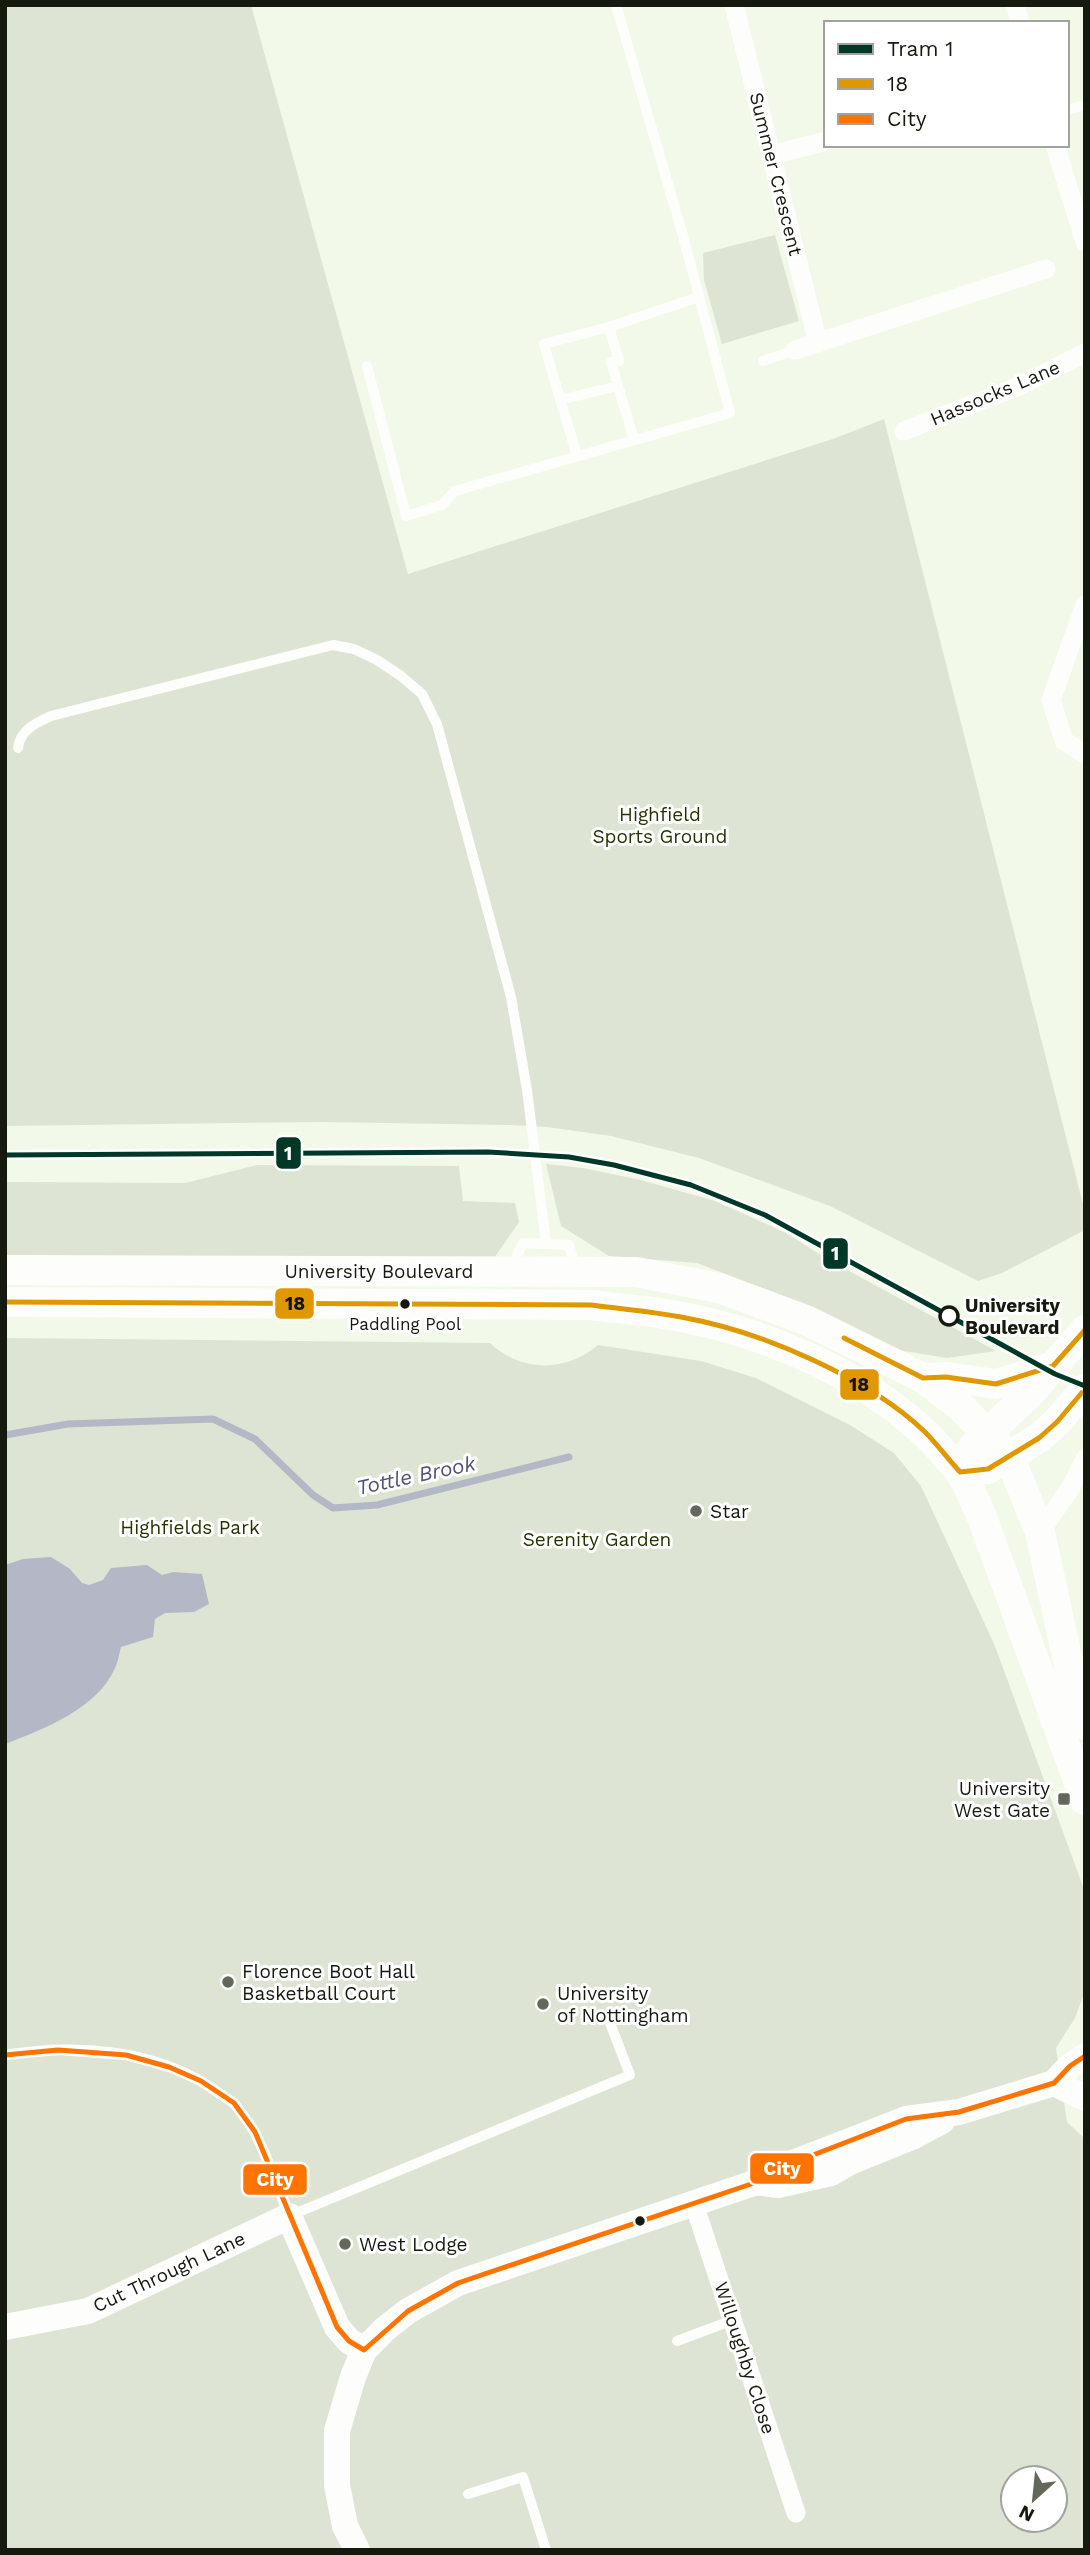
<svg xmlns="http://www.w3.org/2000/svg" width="1090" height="2555" font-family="'Work Sans',sans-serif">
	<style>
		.green { fill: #dee4d3; fill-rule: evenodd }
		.water { fill: #b3b7c6 }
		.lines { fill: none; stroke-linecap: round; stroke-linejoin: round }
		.stream { stroke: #b3b7c6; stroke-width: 7 }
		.lane { stroke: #fdfefc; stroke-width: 10 }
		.street { stroke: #fdfefc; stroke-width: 19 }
		.secondary { stroke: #fdfefc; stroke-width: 26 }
		.primary { stroke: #fdfefc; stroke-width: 30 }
		.bus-1-casing { stroke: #fff; stroke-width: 10 }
		.bus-2-casing { stroke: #fff; stroke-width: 10 }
		.bus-1 { stroke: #e09801; stroke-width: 5 }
		.bus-2 { stroke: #ff7300; stroke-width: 5 }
		.tram-1-casing { stroke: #fff; stroke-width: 10 }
		.tram-1 { stroke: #003828; stroke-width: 5 }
		.bus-dot { fill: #161a0e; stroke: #fff; stroke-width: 2.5 }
		.stop-dot { fill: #fff; stroke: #161a0e; stroke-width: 3.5 }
		.poi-dot { fill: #63685a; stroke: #fff; stroke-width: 2.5 }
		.labels { text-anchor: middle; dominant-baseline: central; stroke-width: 6; stroke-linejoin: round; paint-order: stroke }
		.bus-label { font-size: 17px; fill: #161a0e; stroke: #fff }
		.street-label { font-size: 19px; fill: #161a0e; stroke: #fff }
		.park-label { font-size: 19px; fill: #283302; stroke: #fff }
		.stop-label { font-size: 19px; font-weight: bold; fill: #161a0e; stroke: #fff; text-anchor: start }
		.poi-label { font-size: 19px; fill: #161a0e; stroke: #fff; text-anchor: start }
		.water-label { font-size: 21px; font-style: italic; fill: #4f517d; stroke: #fff }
		.line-badge { stroke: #fff; stroke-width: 2.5 }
		.badge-label { font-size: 19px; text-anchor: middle; font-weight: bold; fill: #fff }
		.pale-badge-label { font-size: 19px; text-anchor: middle; font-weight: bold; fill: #111 }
	</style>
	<rect width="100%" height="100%" fill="#f3f9e8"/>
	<path class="green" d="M5 5H251L408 574 833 439 884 419 1085 1212V1230L1002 1273 978 1281 830 1206 699 1158 611 1136 547 1127 509 1125 321 1122 5 1126Z
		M775 235 799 321 722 344 704 280 703 253Z
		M546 1164 583 1168 641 1180 715 1201 784 1232 829 1260 996 1351 947 1358 892 1349 811 1307 697 1263 609 1256 561 1226Z
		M257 1165 459 1166 463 1201 515 1203 519 1222 492 1261 5 1255V1182L185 1183Z
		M5 1338 490 1343C521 1372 565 1373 598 1345L701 1361 756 1378 850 1425 894 1453 921 1486 995 1646 1085 1892V1991L1075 2018 1056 2048 1067 2122 1085 2139V2550H5ZM1013 2478H1055V2520H1013Z"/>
	<path class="water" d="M51 1557 70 1569 82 1583 89 1585 103 1580 111 1568 147 1565 162 1575 173 1572 202 1574 209 1604 194 1612 165 1613 155 1619 153 1637 121 1647C119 1654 118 1662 115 1668 97 1709 44 1729 5 1744V1565L23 1559Z"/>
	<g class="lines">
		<path class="stream" d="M5 1435 68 1424 213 1419 255 1439 313 1495 333 1508 377 1505 569 1457"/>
		<path class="lane" d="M1067 110 1085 105
			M609 327 619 361 611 362 634 440
			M763 361 795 350
			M367 366 406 516 442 505 455 491 730 413 683 236 616 5
			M560 400 618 386
			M577 456 544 344 609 327 699 297
			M18 748C20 730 36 723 51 716L333 645 354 649 377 660 401 676 422 694 437 724 511 997 527 1090 546 1243
			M511 1268 523 1243 569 1245 575 1267
			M5 2055C74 2043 155 2049 213 2089 220 2094 229 2099 235 2105 263 2136 274 2179 289 2216L630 2075 607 2015
			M677 2341 733 2320
			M468 2494 523 2477 546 2550"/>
		<path class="street" d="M734 5 818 343
			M1015 5 1020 23
			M1055 145 1085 242
			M772 155 826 141
			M795 350 1046 269
			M904 431 1017 387 1085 353
			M1085 605 1051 700 1064 741 1085 754
			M1040 1532 1071 1487 1085 1459
			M694 2204 796 2513"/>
		<path class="secondary" d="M1054 2083 1085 2098
			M763 2183 778 2185 831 2173 850 2162 912 2137 942 2121
			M5 2327 88 2311 289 2216 337 2327 349 2341 364 2350
			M357 2550 345 2526 337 2485V2431L353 2377 364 2350 385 2329 408 2311 458 2283 757 2182 790 2164 906 2119 959 2112 1054 2083 1070 2066 1085 2056"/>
		<path class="primary" d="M5 1270 636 1272 719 1288 806 1320 923 1378 960 1406 1009 1456 1040 1532 1070 1671 1085 1725
			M5 1302 591 1305C623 1309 655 1311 687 1318 775 1336 879 1381 940 1449 947 1457 955 1465 961 1473 969 1487 975 1502 982 1517L1085 1800
			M923 1378 946 1377 996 1384 1052 1367
			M960 1472 972 1448 1032 1391 1085 1330
			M960 1472 988 1469 1039 1438 1057 1422 1085 1389"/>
		<defs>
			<path id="bus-1" d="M5 1302 591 1305C623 1309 655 1312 686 1318 762 1332 869 1378 925 1432 937 1444 948 1459 960 1472L988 1469 1039 1438 1057 1422 1085 1389
				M844 1338 923 1378 946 1377 996 1384 1053 1366 1085 1330"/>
			<path id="bus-2" d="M5 2055 58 2050 126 2055 169 2067 201 2081 234 2103 255 2132 337 2327 349 2341 364 2350 408 2311 458 2283 757 2182 790 2164 906 2119 959 2112 1054 2083 1070 2066 1085 2056"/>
		</defs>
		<use href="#bus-1" class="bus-1-casing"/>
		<use href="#bus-2" class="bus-2-casing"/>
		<use href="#bus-1" class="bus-1"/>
		<use href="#bus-2" class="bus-2"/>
		<defs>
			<path id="tram-1" d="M5 1155 488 1152 569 1157 614 1165 691 1185 765 1215 1055 1374 1085 1386"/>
		</defs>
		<use href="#tram-1" class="tram-1-casing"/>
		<use href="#tram-1" class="tram-1"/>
	</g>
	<g class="bus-dot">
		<circle cx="405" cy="1304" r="6"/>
		<circle cx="640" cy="2221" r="6"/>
	</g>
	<circle class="stop-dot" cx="949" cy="1316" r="9"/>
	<g class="poi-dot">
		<circle cx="696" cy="1511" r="7"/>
		<rect x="1057" y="1792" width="14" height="14" rx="3.5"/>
		<circle cx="228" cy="1982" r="7"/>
		<circle cx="543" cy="2004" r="7"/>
		<circle cx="345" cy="2244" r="7"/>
	</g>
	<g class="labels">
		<g class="bus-label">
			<text x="405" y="1324">Paddling Pool</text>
		</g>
		<g class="street-label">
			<text transform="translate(776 174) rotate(76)">Summer Crescent</text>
			<text transform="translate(995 393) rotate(-23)">Hassocks Lane</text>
			<text x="379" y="1271">University Boulevard</text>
			<text transform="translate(169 2272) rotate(-25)">Cut Through Lane</text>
			<text transform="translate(745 2358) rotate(72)">Willoughby Close</text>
		</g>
		<g class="park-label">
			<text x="660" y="814">Highfield<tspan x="660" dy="22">Sports Ground</tspan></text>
			<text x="190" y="1527">Highfields Park</text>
			<text x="597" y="1539">Serenity Garden</text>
		</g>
		<g class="stop-label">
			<text x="965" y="1305">University<tspan x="965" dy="22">Boulevard</tspan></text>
		</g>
		<g class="poi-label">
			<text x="710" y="1511">Star</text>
			<text x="1050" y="1788" text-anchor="end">University<tspan x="1050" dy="22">West Gate</tspan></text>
			<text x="242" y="1971">Florence Boot Hall<tspan x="242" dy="22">Basketball Court</tspan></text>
			<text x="557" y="1993">University<tspan x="557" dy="22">of Nottingham</tspan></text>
			<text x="359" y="2244">West Lodge</text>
		</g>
		<g class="water-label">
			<text transform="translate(416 1475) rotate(-12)">Tottle Brook</text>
		</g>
	</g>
	<g class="line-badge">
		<rect x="275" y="1136" width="27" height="34" rx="7" fill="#003828"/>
		<rect x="822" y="1237" width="27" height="33" rx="7" fill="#003828"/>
		<rect x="274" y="1287" width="41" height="33" rx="7" fill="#e09801"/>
		<rect x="839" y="1368" width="41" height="33" rx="7" fill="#e09801"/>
		<rect x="749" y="2152" width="66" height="33" rx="7" fill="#ff7300"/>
		<rect x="242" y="2163" width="66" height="33" rx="7" fill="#ff7300"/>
	</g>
	<g class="badge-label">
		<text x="288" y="1160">1</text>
		<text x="835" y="1260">1</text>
		<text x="782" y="2175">City</text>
		<text x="275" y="2186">City</text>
	</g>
	<g class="pale-badge-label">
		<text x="295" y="1310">18</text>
		<text x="859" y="1391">18</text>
	</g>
	<rect width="1090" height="2555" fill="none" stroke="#161a0e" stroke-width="14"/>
	<rect x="824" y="21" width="245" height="126" fill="#ffffff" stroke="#a2a39f" stroke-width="2"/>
	<rect x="838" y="44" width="35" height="10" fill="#003828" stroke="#a2a39f" stroke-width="2"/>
	<text x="887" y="56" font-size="21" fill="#161a0e">Tram 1</text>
	<rect x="838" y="79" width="35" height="10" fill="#e09801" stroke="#a2a39f" stroke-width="2"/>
	<text x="887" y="91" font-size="21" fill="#161a0e">18</text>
	<rect x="838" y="114" width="35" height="10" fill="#ff7300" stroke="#a2a39f" stroke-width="2"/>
	<text x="887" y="126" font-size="21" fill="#161a0e">City</text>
	<g transform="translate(1034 2499) rotate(207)"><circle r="33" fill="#ffffff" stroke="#a2a39f" stroke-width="2"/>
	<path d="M0-5L12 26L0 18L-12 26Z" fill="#63685a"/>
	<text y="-10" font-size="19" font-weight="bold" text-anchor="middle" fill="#161a0e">N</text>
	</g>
</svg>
